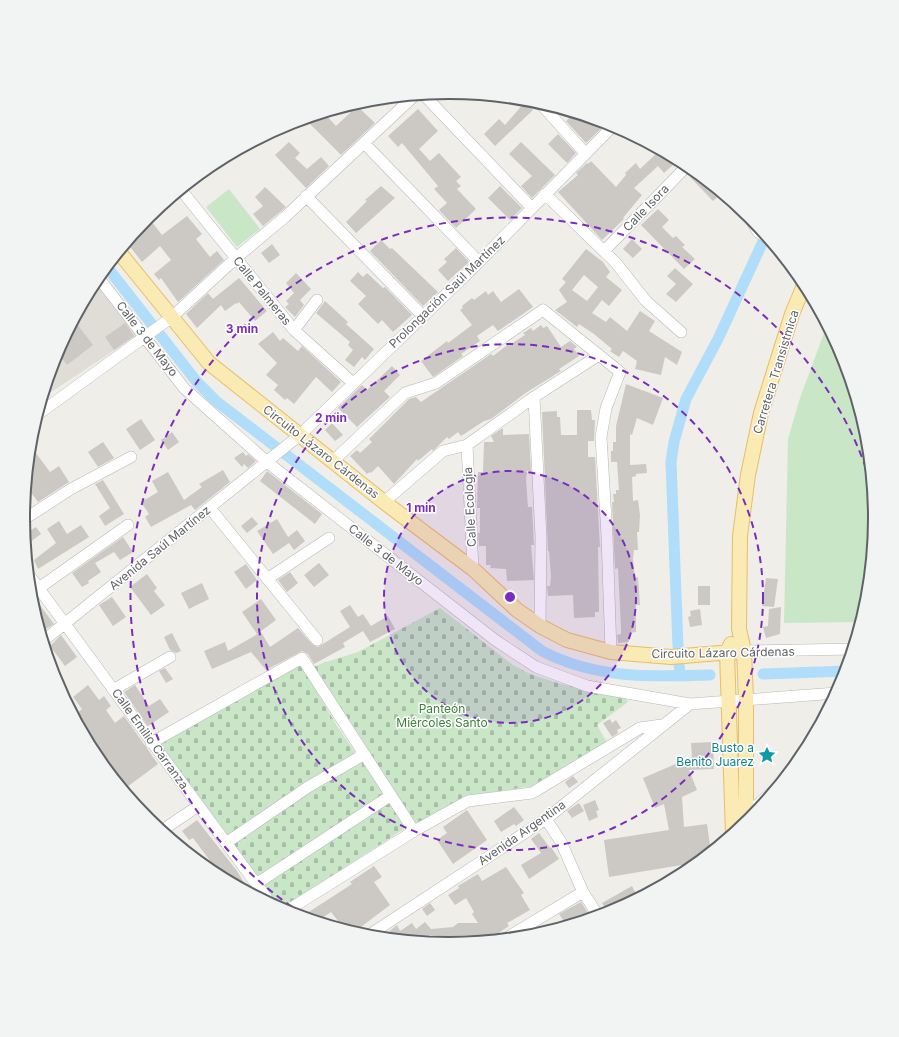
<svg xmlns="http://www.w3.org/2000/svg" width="899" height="1037" font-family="Inter,sans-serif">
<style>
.education{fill:#e0ddd6}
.cemetery{fill:url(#cemetery-stones)}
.park{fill:#c9e6c7}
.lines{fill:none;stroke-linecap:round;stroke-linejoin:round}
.canal{stroke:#afddfa;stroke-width:11}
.building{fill:#ccc9c4;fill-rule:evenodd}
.minor-casing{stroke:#b5b8bb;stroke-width:12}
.major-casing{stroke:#e9bd69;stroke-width:16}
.minor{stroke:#fff;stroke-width:11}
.major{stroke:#faeab4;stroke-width:14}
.ring{fill:none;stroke:#7b2cbf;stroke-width:2;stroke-dasharray:7 5}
.labels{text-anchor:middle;stroke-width:3;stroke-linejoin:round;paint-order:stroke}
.street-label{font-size:12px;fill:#5f6367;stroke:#fff}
.park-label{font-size:12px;fill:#3c823b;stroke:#fff}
.culture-label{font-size:12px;fill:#0d838f;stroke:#fff;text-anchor:end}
.rim{fill:none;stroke:#5f6367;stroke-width:2}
.centre{fill:#7b2cbf;stroke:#fff;stroke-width:2}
.ring-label{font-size:12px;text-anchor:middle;font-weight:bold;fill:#7b2cbf;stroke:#fff;stroke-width:3;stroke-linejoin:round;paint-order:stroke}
</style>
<defs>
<pattern id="cemetery-stones" width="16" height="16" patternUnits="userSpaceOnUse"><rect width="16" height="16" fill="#c9e6c7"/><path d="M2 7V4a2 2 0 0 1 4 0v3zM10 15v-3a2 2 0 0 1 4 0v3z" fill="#a6bea5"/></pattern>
</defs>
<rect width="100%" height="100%" fill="#f0eee8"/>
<path class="education" d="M94,282l42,54 -94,62 14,-43z"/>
<path class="cemetery" d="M440,608l73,57 17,9 31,10 64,13 3,5 -31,23 10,18 -74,43 -61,9 -58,29 -103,-156 9,-4 38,-12z
M300,663l37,63 70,101 -126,82 -122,-167z"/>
<path class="park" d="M229,189l31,40 -23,18 -31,-40z
M827,325l17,30 24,81 8,83 -8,83 -6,20 -78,1 4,-184 12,-41z"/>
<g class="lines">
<path class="canal" d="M107,267l90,115 19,19 326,250c53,28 110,26 168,24
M678,646l-7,-184 3,-20 12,-43 32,-60 48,-104
M679,663l1,13
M763,674l84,-3"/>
</g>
<path class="building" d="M525,102l8,8 -38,36 -11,-12 15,-15 6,6z
M353,104h2l20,19 -34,32 -36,-36 19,-6 12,13 15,-14 -5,-6z
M418,109l20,22 -19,18 11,12 9,-8 10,11 12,13 -5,4 5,5 -4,3 19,20 -20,19 -17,-18 8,-7 -13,-14 4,-3 -36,-43 -4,4 -10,-11z
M563,109l27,9 17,5 -21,20 -20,-22 3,-3z
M558,134l18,19 -9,10 -19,-19z
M289,142l11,11 -5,5 12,11 14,-12 8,9 -23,22 -31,-33z
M521,142l34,33 -23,23 -11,-12 11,-10 -23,-22z
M659,151l14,14 -9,8 -6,-7 -24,22 8,7 -19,23 1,1 -22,21 -44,-48 20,-17 -2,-2 11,-10 1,1 3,-3 25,26 10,-12 -1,-2 11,-10 4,6z
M696,172l26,21 -9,8 -23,-24z
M381,186l14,12 -39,35 -10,-11 21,-21 -2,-1z
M500,186l22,22 -12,12 -22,-22z
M265,187l21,20 -23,19 -10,-12 10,-8 -8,-9z
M658,209l11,11 -7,7 11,11 3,-2 9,9 -3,2 13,12 -11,10 -43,-44z
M187,216l15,18 -6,5 14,18 7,-6 7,9 -46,42 -17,-24 -2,2 -5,-6 17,-14 -11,-14 -18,16 -15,-19 21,-26 14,18z
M632,239l10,10 -9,9 -10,-9z
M381,240l9,9 2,-1 46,44 -15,14 -53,-55z
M272,244l8,11 -11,8 -8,-10z
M456,248l13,14 -21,19 -10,-11 9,-8 -3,-3z
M586,249l17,13 7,10 -4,5 16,13 -13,16 -7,-6 -10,13 14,9 4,-5 17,14 13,-20 15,10 -6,10 33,21 -5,13 -12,-8 -4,18 -26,-6 2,-8 -14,-10 -4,6 -9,-6 2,-2 -18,-15 -15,-10 -2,3 -22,-17 12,-8 -8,-12 7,-8 -4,-3zM584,275l14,12 -11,14 -15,-11z
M675,268l18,16 -17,18 -10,-8 10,-10 -9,-8z
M358,272l5,5 4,-4 16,15 2,-1 27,28 -19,17 -11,-12 -4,4 -20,-20 8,-8 -16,-15z
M296,273l15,16 -11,11 4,5 -9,12 -10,-10 4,-3 -3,-3 8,-8 -8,-10z
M239,278l28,33 -12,10 -16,-19 -2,2 -1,-1 -11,8 -4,-6 -24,23 -11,-14 22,-21 5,6z
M519,289l14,18 -35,24 -5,-6 -16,11 3,5 -19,13 2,2 -30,21 -12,-16 26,-20 1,2 24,-18 -12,-15 3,-2 -1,-2 10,-8 2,2 12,-9 2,4 5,-4 8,11z
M325,301l23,21 -2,2 28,25 -9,11 -3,-3 -8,10 -9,-7 8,-10 -5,-5 2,-3 -34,-29z
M74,320l19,25 -26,20 -10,-13z
M125,323l9,13 -20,14 -9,-13z
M541,325l2,3 4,-2 14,21 9,-6 7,6 -3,2 5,7 -20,13 2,2 -34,21 -36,27 -7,2 -23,15 -3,-4 -9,7 -2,-2 -14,14 -1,-2 -14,12 -1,-2 -23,25 -16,-18 -7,7 -1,-1 -3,2 -17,-18 7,-6 3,3 12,-11 -3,-3 40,-40 7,-2 5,5 70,-48 2,2 17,-13 1,1 14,-9 -2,-2 8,-5 2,3z
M273,332l7,9 3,-3 15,13 4,-5 39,36 -9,10 -16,-15 -22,27 -7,-6 -2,2 -11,-10 4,-5 -12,-10 11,-12 -19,-19z
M392,366l8,9 -16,16 6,6 -33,30 -19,-19 24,-23 5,5z
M626,384l37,14 -10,27 -16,-7 -5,17 -2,-1v31l16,-1 1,9 -11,1v2l-4,1 1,24 5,-1 2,15 -1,17h-2l1,18h-4l-1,9 2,19 3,-1 2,28h-4v27l-7,1v9l-11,1 -1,-8 4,-1v-6l-3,-60 -3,1 -3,-67h2l-1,-8h3v-4h3l-2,-28h-6v-11h2v-9h3v-16z
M577,410h14l1,10h3l-1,21h-6v16h7l5,90h-2l1,65h-4v5l-21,1 -1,-23 -25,1 -1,-10h3l1,-10 -2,-25h-1l-6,-139 15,-1v6h3l1,18h16z
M141,419l14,21 -15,10 -14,-21z
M332,423l11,12 -8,6 -10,-11z
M503,428v7l26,-1 2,37h-4l-1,9 2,27h4l2,38h-3l3,35 -27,1 -1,-12 -16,-1 1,-3h-5v-19h-7l-1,-13h2v-25h-3l1,-36h5l1,-30h10l-3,-6z
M172,432l7,10 -11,8 -7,-10z
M103,442l11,16 -16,9 -10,-15z
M30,445l20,27 9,-6 10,16 -31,20 -12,-16z
M243,452l3,4 2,-2 8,7 -8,7 -4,-4 -2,3 -8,-9z
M223,470l7,12 -35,28 -4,-5 -40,22 -6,-10 4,-3 -8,-12 17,-10 -6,-11 16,-9 16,28 18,-13 -3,-3z
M267,471l55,43 -7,10 -55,-43z
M103,480l21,34 -19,12 -6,-10 11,-8 -15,-24z
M252,517l6,7 -11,9 -6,-7z
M277,519l11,18 9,-7 8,11 -11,9 -5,-7 -16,11 -16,-23z
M59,521l8,13 14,-9 8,12 -51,32 -4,-9 22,-17 -9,-14z
M36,527l5,7 -15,11 -1,-11z
M123,537l10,15 -13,8 -6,-8 -19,11 6,9 -13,9 1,2 -7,4 -10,-14z
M319,563l10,12 -15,12 -10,-12z
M246,564l11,16 -11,9 -12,-17z
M290,572l8,11 -11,9 -9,-12z
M147,574l10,14 -3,3 11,14 -14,10 -21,-28z
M766,578l12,1 -4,28 -12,-1z
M202,583l7,16 -20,10 -8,-16z
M698,586h12v19h-12z
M30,592l24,32 -13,8 -10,-31z
M112,597l14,20 -13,9 -14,-21z
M261,599l15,21 -19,14 -15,-22z
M350,605l8,12 5,-3 8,12 17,-10 7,13 -25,13 -7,-11 -20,12 2,4 -31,17 -6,-10 -6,-3 -36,19 -15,-18 -39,17 -8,-18 21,-9 3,9 33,-19 9,15 28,-19 14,16 6,3 32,-20 -10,-16z
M781,607l-1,27 -14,4 -3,-11 5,-1 1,-17z
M700,609l2,16 -12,2 -2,-10 3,-1 -1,-5z
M172,633l9,18 -5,2 -6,-3 -6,-13z
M61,635l16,22 -12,9 -15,-20z
M165,668l8,11 -7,4 -7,-12z
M88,685l11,15 5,-4 7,10 -5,4 9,13 9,-7 34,48 -35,26 -32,-43 -17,-31 8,-7 -9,-12z
M135,685l14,21 11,-7 9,13 -21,14 -24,-34z
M610,719l2,4 4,-3 5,8 -4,2 1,3 -6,4 -9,-14z
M713,742l1,27 -25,1 8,20 -15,7 2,30 23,-3 4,29 -11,9 -91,15 -5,-37 65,-10 -5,-26 -9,4 -12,-30 49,-21 -1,-14z
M573,776l5,6 -9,6 -4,-6z
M595,800l4,10 -3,1 2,6 -9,4 -6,-16z
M579,803l5,8 -12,7 -5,-7z
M514,807l10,13 -8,6 -2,-2 -13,8 -7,-11z
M467,810l20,30 -34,24 -16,-24 10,-7 -4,-6z
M197,820l40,51 14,23 -43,-24 6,-4 -21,-28 -4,2 -7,-9z
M539,833l11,15 1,-1 8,12 -30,20 -8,-14 20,-12 -10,-14z
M374,866l8,11 -8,5 16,23 -37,28 -8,-3 -14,-18 -15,10 -15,-5 51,-33 -2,-2z
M506,867l18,26 -3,2 9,15 -23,13 2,3 -24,16 -33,3 -5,-8 -17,-2 -9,7 -40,-4 16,-13 3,6 12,-8 4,6 9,-7 6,7 22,-2 5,-4h20l-6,-9 2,-2 -8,-14 -11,7 -7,-10 11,-7 -1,-2 20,-12 4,7z
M632,886l6,12 -29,16 -7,-11z
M581,902l11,17 -25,7 -8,-12z
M430,903l5,7 -8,6 -5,-7z"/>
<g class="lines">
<g class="minor-casing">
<path id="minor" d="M424,95l108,113
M539,102l47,52
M364,143l115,119
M181,190l113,140 59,53
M545,194l71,69 30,38 35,31
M306,196l117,120
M747,213l11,19 12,8
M604,251l84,-86
M98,277l86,111 83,74 228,178 41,27 51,19 103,18 147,-11
M294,330l23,-30
M534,397l7,140 -1,89
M37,415l135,-98 64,-59 49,-41 129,-121
M467,445l6,124
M333,461l72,-68 31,-10 107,-73 77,62 -14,36 -5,29 6,99 4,116
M384,502l59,-51 24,-6 67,-48 65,-42
M210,508l107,132
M23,520l48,-31 60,-32
M29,575l242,329
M267,579l62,-41
M39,588l89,-63
M43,641l257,-206 169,-163 145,-147
M744,651l109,-2
M113,690l57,-33
M151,743l151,-85 112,173
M739,810l17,-4 22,-19
M546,819l15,23 22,50 16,25
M161,831l37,-25
M226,843l82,-56 55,-32
M256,884l134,-88
M285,912l129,-81 54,-30 64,-8 108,-65 22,-3
M366,937l180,-118 144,-115
M503,940l80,-48"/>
</g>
<g class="major-casing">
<path id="major" d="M119,252l90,111 175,139 89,67 44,41 23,16 27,14 44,12 60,5 73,-6
M731,644l-4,8 6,183
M746,824v-125l-2,-48 -5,-22 1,-93 8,-61 13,-62 31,-99 13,-31"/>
</g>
<use href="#minor" class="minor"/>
<use href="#major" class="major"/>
</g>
<circle cx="510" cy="597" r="126" fill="#7b2cbf" fill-opacity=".12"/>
<g class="ring">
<circle cx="510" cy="597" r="126"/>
<circle cx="510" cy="597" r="253"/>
<path d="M312 920A379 379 0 1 1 872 486"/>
</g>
<defs>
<g id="sight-bare" transform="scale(1.38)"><path d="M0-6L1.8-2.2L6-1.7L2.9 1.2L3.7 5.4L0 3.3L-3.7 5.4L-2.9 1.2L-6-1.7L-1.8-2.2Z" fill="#0f9aa8" stroke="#fff" stroke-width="2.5" paint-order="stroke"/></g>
</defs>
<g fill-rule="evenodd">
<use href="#sight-bare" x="767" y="755"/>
</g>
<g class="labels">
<g class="street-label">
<text transform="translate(646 208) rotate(-46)" y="4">Calle Isora</text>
<text transform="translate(262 291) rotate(51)" y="4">Calle Palmeras</text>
<text transform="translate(447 292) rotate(-44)" y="4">Prolongación Saúl Martínez</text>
<text transform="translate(147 339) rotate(52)" y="4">Calle 3 de Mayo</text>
<text transform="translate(776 372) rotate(-73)" y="4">Carretera Transistmica</text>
<text transform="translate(321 452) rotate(38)" y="4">Circuito Lázaro Cárdenas</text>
<text transform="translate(470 507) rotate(-93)" y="4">Calle Ecología</text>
<text transform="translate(160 548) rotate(-39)" y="4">Avenida Saúl Martínez</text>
<text transform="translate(386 555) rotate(38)" y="4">Calle 3 de Mayo</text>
<text transform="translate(723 653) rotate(-1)" y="4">Circuito Lázaro Cárdenas</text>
<text transform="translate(150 739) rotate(54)" y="4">Calle Emilio Carranza</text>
<text transform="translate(522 833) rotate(-35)" y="4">Avenida Argentina</text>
</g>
<g class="park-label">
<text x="442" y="713">Panteón<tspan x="442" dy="14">Miércoles Santo</tspan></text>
</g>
<g class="culture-label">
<text x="754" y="752">Busto a<tspan x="754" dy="14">Benito Juarez</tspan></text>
</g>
</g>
<path d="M0 0H899V1037H0ZM30 518a419 419 0 1 1 838 0a419 419 0 1 1-838 0Z" fill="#f2f3f3" fill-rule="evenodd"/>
<path class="rim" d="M30 518a419 419 0 1 1 838 0a419 419 0 1 1-838 0Z"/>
<circle cx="510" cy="597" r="6" class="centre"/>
<g class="ring-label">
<text x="242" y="333">3 min</text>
<text x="331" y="422">2 min</text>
<text x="421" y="512">1 min</text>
</g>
</svg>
